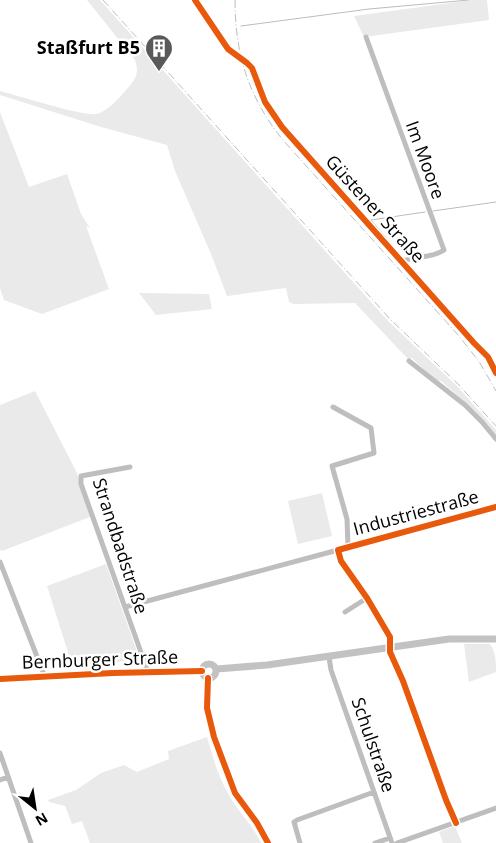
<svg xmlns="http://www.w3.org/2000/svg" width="496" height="843" font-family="'Open Sans',sans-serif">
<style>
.green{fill:#eaeaea}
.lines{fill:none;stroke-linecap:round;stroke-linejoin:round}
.stream{stroke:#bcbcbc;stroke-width:1}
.minor{stroke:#bebebe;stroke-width:5}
.secondary{stroke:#c2c2c2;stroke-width:7}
.rail{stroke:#bdbdbd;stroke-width:1;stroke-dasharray:8 2.5 1 2.5;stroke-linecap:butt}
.cycleway-casing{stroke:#fff;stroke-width:9}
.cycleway{stroke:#e8590c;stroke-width:6}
.labels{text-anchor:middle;stroke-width:5;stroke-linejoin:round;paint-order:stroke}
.poi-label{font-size:18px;font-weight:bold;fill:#000;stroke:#fff;text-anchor:end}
.street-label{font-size:18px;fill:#000;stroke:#fff}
</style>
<rect width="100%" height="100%" fill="#fff"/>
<path class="green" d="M87,0h13l288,321 69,65 39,44v6l-30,-33 -25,-22h-5l-24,-23 -4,1 -53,-56 -62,1 -4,-2 -3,-14 -59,8 -16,-42 -36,-83 -8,-26 -66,-18 -101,-32v-4c16,4 85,26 97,23 12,-4 21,-15 29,-24 9,-10 14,-16 9,-30z
M472,0h15l2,20 -125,17 -10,-21z
M0,112l29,75 38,-13 14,40 9,14 -4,-2 23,63 -67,25 -38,-14 -4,-12z
M139,293l70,1 3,15 -56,6z
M35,391l42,82 13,44 -88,34 -2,-1v-145z
M322,493l10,43 -34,8 -10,-43z
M106,564l34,96 -68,5 -25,-79z
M464,644h26c6,8 6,18 6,28l-27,10z
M207,737c6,20 11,40 22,58 9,17 24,30 32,48h-171l-8,-22 -10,3 -7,-18 -16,-4 -1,-2 28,-10 25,-17 23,-8 13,7 32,-13 -1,-8z
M455,826l7,17h-19l-4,-11z"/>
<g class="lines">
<path class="stream" d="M241,26l128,-17 100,-9
M433,211l63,-9
M393,246l-22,-26 54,-8"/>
<path class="minor" d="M195,0l33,49 19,14 5,5 13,34 17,25 192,216 14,14 8,16
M366,37l78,213c-13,9 -29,5 -43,12
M409,361l56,44 17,17 14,17
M333,407l38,21 3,25 -42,13 15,53 1,28
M130,467l-49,9v8l67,188
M0,562l45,115
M125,607l213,-57
M345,612l22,-14
M329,657l2,13 61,173
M0,753l31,90
M0,780l8,-3
M456,823l-10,-23 -43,-119 -13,-29v-15l-23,-39 -26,-37 -3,-11 158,-43
M300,843l-6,-21 3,-2 77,-28
M375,843l15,-5
M397,843l99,-35"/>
<path class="secondary" d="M202 671a7 7 0 1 1 14 0a7 7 0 1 1-14 0Z
M217,669l50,-4 182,-26h47
M208,678l-1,30 7,29 21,56 22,30 11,20
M0,679l113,-6 89,-2"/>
<path class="rail" d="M103,0l287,319 68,65 38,42
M235,0c0,54 13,96 47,139l177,197 21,27 16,28"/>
<g class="cycleway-casing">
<path id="cycleway" d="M195,0l33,49 19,14 5,5 13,34 17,25 192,216 14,14 8,16
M208,678l-1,30 7,29 21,56 22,30 11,20
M0,679l113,-6 89,-2
M456,823l-10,-23 -43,-119 -13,-29v-15l-23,-39 -26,-37 -3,-11 158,-43"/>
</g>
<use href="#cycleway" class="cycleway"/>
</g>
<defs>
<g id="building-pin" transform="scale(1.4375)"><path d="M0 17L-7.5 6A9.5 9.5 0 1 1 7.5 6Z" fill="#595959" stroke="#fff"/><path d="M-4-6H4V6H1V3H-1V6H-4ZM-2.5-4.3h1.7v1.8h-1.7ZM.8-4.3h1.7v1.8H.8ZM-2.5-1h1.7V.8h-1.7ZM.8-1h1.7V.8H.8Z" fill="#fff"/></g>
</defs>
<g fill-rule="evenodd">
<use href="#building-pin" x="159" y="48"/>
</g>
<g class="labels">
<g class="poi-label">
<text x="140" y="54">Staßfurt B5</text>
</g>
<g class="street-label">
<text transform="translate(425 160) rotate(70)" y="6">Im Moore</text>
<text transform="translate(375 209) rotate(48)" y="6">Güstener Straße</text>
<text transform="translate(416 513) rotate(-15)" y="6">Industriestraße</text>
<text transform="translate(120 546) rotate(72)" y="6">Strandbadstraße</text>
<text transform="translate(100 660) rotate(-2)" y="6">Bernburger Straße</text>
<text transform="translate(373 745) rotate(71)" y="6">Schulstraße</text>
</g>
</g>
<g transform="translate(35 808) rotate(150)" stroke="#ffffff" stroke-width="4" paint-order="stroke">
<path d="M0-4L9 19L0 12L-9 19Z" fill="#000000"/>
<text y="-8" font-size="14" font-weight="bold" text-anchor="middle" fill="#000000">N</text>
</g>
</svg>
